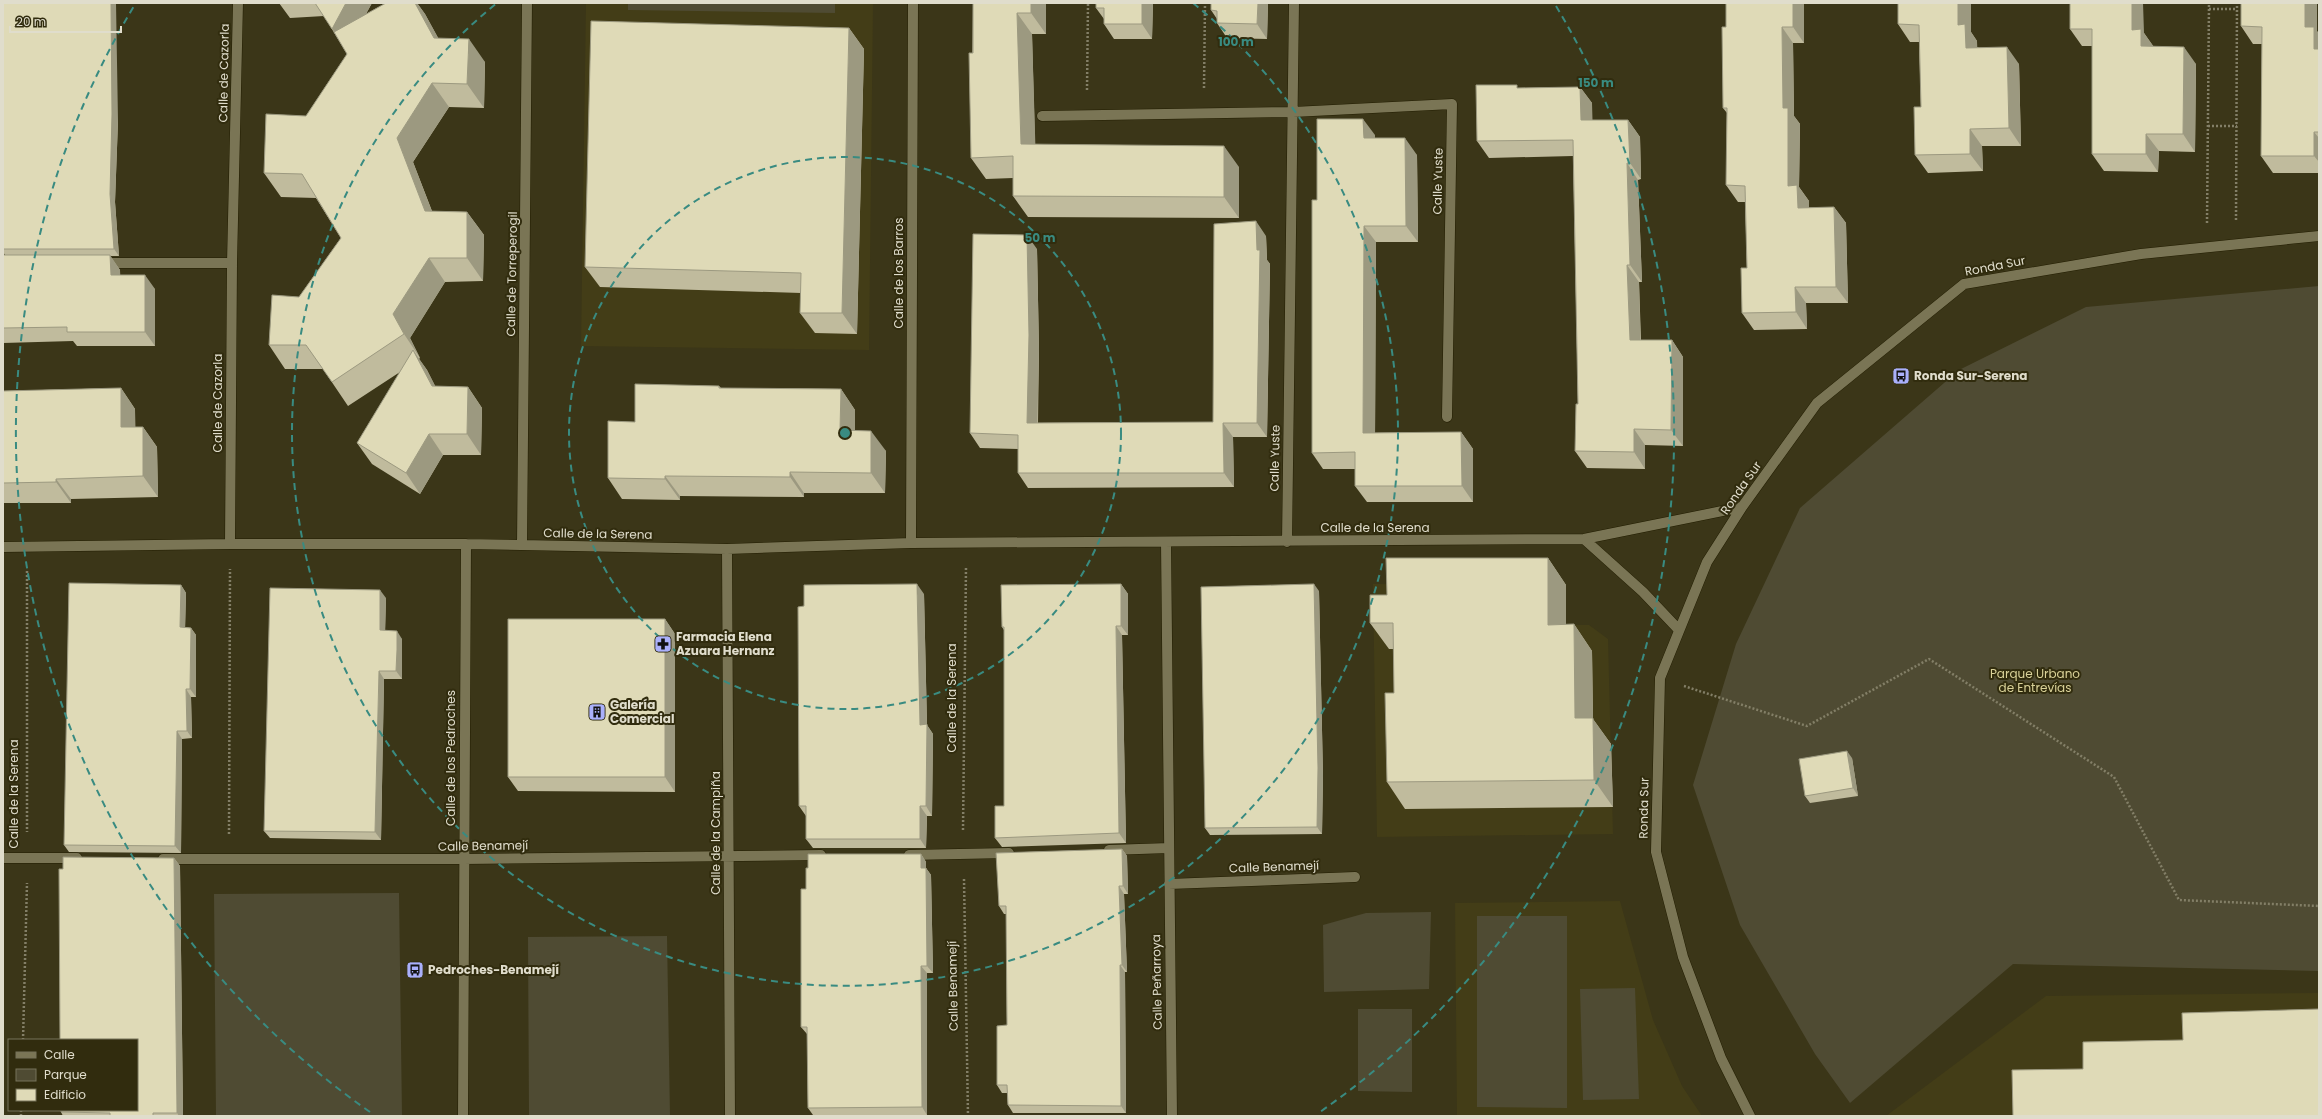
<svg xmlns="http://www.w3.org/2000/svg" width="2322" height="1119" font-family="Poppins,sans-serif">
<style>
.built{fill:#433d17}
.green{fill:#4f4b33}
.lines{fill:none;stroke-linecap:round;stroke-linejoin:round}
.minor-casing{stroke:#221d01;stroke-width:11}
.path{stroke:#837f67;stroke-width:2.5;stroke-dasharray:2 2;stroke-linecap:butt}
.minor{stroke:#7a7555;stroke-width:10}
.wall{fill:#c0bb9d}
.shaded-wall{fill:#9c9980}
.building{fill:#dfdab7;stroke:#9c9980}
.ring{fill:none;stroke:#398b81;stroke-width:2;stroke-dasharray:7 5}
.labels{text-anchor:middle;stroke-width:4;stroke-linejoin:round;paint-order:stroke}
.street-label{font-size:12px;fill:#e0ddcc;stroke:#312c0e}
.poi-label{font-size:12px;font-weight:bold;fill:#e0ddcc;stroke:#312c0e;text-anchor:start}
.park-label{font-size:12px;fill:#dad299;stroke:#312c0e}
.centre{fill:#398b81;stroke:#312c0e;stroke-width:2}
.ring-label{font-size:12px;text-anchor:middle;font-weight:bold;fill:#398b81;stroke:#312c0e;stroke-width:4;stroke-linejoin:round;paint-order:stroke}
</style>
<rect width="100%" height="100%" fill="#3b3618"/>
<path class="built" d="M586,3h287l-4,347 -288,-4z
M1373,584l193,1v40h23l19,14 5,195 -236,3z
M1620,901l33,119 29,66 20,30h-245l-2,-213z
M2319,993v123h-433l160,-120z"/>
<path class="green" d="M628,3h207v10l-207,-3z
M2319,286v685l-306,-7 -163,139 -35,-49 -75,-129 -47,-140 43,-141 64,-136 159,-138 127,-63z
M399,893l3,223h-186l-2,-222z
M1431,912l-2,77 -105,3 -1,-67 43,-12z
M1477,916h90v192l-90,-1z
M667,936l3,180h-141l-1,-179z
M1635,988l4,111 -56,1 -3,-111z
M1358,1009h54v83l-54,-1z"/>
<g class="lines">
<g class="minor-casing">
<path id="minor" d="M1042,116l251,-4 159,-8 -5,313
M102,263h130
M1584,539l59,53 36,38
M1166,542l6,574
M1287,542l7,-539
M911,543l2,-540
M230,544l2,-281 6,-260
M522,545l5,-542
M3,547l227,-3h236l261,5 184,-6 673,-4 158,-32
M727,549l3,567
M1109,850l60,-2
M909,855l100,-2
M3,858h74
M163,859h300l358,-4
M1169,884l186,-7
M463,1116l3,-572
M1750,1116l-29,-58 -38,-101 -27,-105 4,-174 47,-116 35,-55 75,-104 147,-119 177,-30 178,-18"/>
</g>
<path class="path" d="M2209,9h28
M1204,88l1,-85
M1087,90l1,-87
M2208,126h29
M2236,220l1,-217
M2207,223l2,-220
M27,571v261
M1684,686l123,40 122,-67 185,118 65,123 140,6
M963,830l3,-263
M229,834l1,-265
M964,879l4,237
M23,1040l4,-157
M21,1116v-6"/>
<use href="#minor" class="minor"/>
</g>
<path class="wall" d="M3,3l115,118 -3,81 4,54h-9l10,14v5l35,14v57h-78l-4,-5 -70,2v-88h2l-2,-3z
M279,3h93l-6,11 20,-11h31l8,11 13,24 47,24 -1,46 -35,-1 -36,55 19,49 35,1 17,23 -1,46 -38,1 -35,56 10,20 -1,1 8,11 8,16 33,1 14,21 -1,47h-38l-23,39 -48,-30 -15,-21 43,-71 -52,34 -25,-37h-38l-16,-24 30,-48 42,-59 -25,-40 -35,-1 -17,-24 42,-57 41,-62 -23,-38 -34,2z
M973,3h73v31h-14l3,110 204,23v51l-211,-1 -15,-21v-18l-27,1 -15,-21z
M1153,3l-1,36h-38l-10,-15v-5l-8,-11z
M1211,3h57l-1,36 -40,-1 -10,-15v-4l-6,-9z
M1726,3h78v40h-11l1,73 6,8 -1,63 10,14v7l25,-1 12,16 2,80h-42l1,26 -53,1 -12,-17 5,-45 -2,-66h-7l-12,-17 1,-72 -4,-5 3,-81z
M1898,3h73v29l6,9v6l42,17 2,82h-39l1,25 -55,2 -13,-18 6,-48 -2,-65h-9l-12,-18z
M2070,3l74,30 9,13 43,18 -1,88 -36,-1 -1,21 -54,-1 -12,-17v-108h-10l-12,-17z
M2241,3h76v28l2,3v139h-46l-12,-17 1,-112h-9l-12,-18z
M849,28l15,21 -7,285 -42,-1 -15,-20 1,-20 -201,-6 -15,-20z
M1580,87l12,16v17h36l12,17 1,42 -3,1 4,102h-3l2,58h31l11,17v89l-38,-1v24l-58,-1 -12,-17 3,-47 -5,-248 -84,2 -12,-17 42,-53z
M1375,135v3l42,17 1,87h-42l-1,191 86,-1 12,17v53h-106l-12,-16v-17h-32l-11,-16z
M1266,236l1,24 3,4 -3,173h-34l1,50 -206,1 -10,-15v-24l-38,-1 -10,-15 67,-184 2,100 -1,74 175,-1z
M719,386l2,2 120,1 14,21v20l31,21 -1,42h-81v4l-124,-1v4l-58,-1 -14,-21 27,-56z
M121,388l14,21v18h8l14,20 1,50 -87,2v4h-68v-112z
M1548,558l18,27v40l8,-1 18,27 1,68 18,25 2,63 -208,2 -18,-27 7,-89v-44h-5l-19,-26 17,-28z
M1121,584l7,10v41h-6l4,208 -124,4 -7,-9 9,-32v-176l-2,-3z
M181,585l5,8 -1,34 6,1 5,7v62h-5l1,41 -10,1 -1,114 -112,-1 -5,-7z
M1319,591l4,185 -1,58 -112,1 -5,-7z
M924,594l3,131 6,9 -1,82h-5l-1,32h-113l-7,-9v-23l-7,-10 5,-200z
M386,598l-1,32 17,9v40h-18l-3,161 -111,-2 -6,-7z
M665,619l10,15v158l-157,-1 -10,-14z
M1852,758l6,38 -48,7 -5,-7z
M1122,849l5,7 1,38h-4l3,78h-2l1,141h-113l-5,-8 -1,-12h-5l-5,-8 10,-60 -1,-111h-2l-5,-8z
M921,854l5,8v6l5,7 2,98h-6v142h-114l-5,-7 -1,-74 -6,-7 5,-138z
M174,858l6,8 3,250h-120l-2,-4 2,-243z"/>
<path class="shaded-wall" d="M111,3h5l2,118 -3,81 4,54 -5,-7 -4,-55z
M346,3h26l-26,46 -14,-20z
M415,3h2l8,11 26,47 -17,-23z
M1031,3h15v31l-15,-21z
M1142,3h11l-1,36 -10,-15z
M1258,3h10l-1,36 -10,-15z
M1793,3h11v40l-11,-16z
M1958,3h13v29l6,9 1,24 -12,-17 -8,-23z
M2132,3h11l1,30 10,14 -13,-1 -9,-16z
M2305,3h12v28l2,3v21l-5,-6 -9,-22z
M1017,13l15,21 4,132 -15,-22z
M1782,27l11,16 1,73 6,8 -1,63 10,14v23l-11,-16 -10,-22 -5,-78z
M849,28l15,21 -7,285 -15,-21z
M469,39l16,23 -1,46 -17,-24z
M2007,47l12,17 2,82 -12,-18z
M2184,47l12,17 -1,88 -12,-18z
M432,83l17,24 -36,55 28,73 -16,-24 -28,-73z
M1580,87l12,16 1,34 -12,-17z
M1363,119l12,16v20l-11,-17z
M1628,120l12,17 1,42 -11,-16z
M1970,129l12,17 1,25 -13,-17z
M2314,132l5,6v24l-5,-6z
M2146,134l13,17 -1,21 -12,-18z
M1405,138l12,17 1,87 -12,-16z
M1224,146l15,21v51l-15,-21z
M1627,163l11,17 4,102 -12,-17z
M1834,207l12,16 2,80 -12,-16z
M467,212l17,23 -1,46 -16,-23z
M1256,221l10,15 1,24 3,4 -3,173 -10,-14z
M1364,226l12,16 -1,208 -12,-17z
M1027,235l10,14 2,100 -2,89 -10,-15z
M110,255l10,15 1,19 -10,-14z
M429,258l16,24 -35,56 10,20 -16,-24 -11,-20z
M1627,265l12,17 2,75 -11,-17z
M145,275l10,14v57l-10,-14z
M1795,287l11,16 1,26 -11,-17z
M1672,340l11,17v89l-12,-16z
M413,350l14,20 19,37 -14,-21z
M468,387l14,21 -1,47 -14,-21z
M121,388l14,21 1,39 -15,-21z
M841,389l14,21v41l-15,-21z
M1223,423l10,14 1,50 -10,-14z
M143,427l14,20 1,50 -15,-21z
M1634,429l11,16v24l-11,-17z
M871,431l15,20 -1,42 -14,-20z
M1461,432l12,17v53l-11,-16z
M429,434l14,21 -23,39 -14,-21z
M790,472l14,21v4l-14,-20z
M665,476l15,20v4l-15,-21z
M56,479l15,20v4l-15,-21z
M1548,558l18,27v66l-18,-26z
M917,584l7,10 3,131 6,9 -1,82 -6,-10 -6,-81z
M1121,584l7,10v41l-7,-9z
M1314,584l5,7 4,185 -1,58 -5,-7z
M181,585l5,8 -1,41 -5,-7z
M380,590l6,8 -1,40 -5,-8z
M665,619l10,15v158l-10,-15z
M1574,624l18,27 1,68 18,25 2,63 -19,-27 -19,-62z
M1116,626l6,9 4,208 -7,-10z
M191,628l5,7v62l-6,-8z
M397,631l5,8v40l-6,-8z
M379,671l5,8 -3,161 -6,-8z
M186,689l5,8 1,41 -5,-7z
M177,731l5,8 -1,114 -6,-7z
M1847,751l5,7 6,38 -5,-8z
M920,806l7,10 -1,32 -6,-9z
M1122,849l5,7 1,38 -5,-8z
M921,854l5,8v6l5,7 2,98 -6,-7 -6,-98z
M174,858l6,8 3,250h-4l-2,-3z
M1119,886l5,8 3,78 -5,-7z
M1120,965l5,7 1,141 -5,-7z
M921,966l6,7v142l-5,-8z"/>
<path class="building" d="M3,3h108l1,111 -2,80 4,55h-111z
M315,3h31l-14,26z
M386,3h29l19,35 35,1 -2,45 -35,-1 -35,55 28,73 42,1v46h-38l-36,56 11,20 -72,48 -26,-37h-37l3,-50 27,2 42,-59 -39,-64 -38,-1 2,-59 40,2 41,-62 -13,-22z
M973,3h58v10h-14l4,131 203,2v51l-211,-1v-40l-42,2 -2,-105h4z
M1096,3h46v21h-38v-16h-8z
M1211,3h47l-1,21 -40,-1v-12l-6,-1z
M1726,3h67v24h-11l1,81h5v78l9,-1 1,23 36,-1 2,80h-41l1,25 -54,1 -1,-45h6l-2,-82 -19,-1 1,-77h-4l-1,-81h4z
M1898,3h60v22l7,-1 1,24 41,-1 2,81 -39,1v25l-55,1 -1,-48h7l-2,-82 -21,-1z
M2070,3h62v27l9,-1v17l43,1 -1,87h-37v20h-54v-125h-22z
M2241,3h64v24h9v22h5v83h-5v24h-53l1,-129 -21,-1z
M591,21l258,7 -7,285h-42l1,-40 -216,-6z
M1476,85h41v3l63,-1 1,33h47l2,43h-3l3,102h-3l3,75h42l-1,90 -37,-1v23l-59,-1 1,-47h2l-5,-264 -96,1z
M1317,119h46l1,19h41l1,88h-42l-1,207 98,-1 1,54h-107v-34l-43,1v-253h5z
M1256,221l1,29h3l-3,173h-34l1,50h-206v-38l-48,-2 3,-199 54,1 2,100 -2,88 186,-1 1,-198z
M3,255h107l1,20h34v57h-78v-5l-64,1z
M413,350l19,36 36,1 -1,47h-38l-23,39 -49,-30z
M635,384l84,2v2l122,1 -1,41 31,1v42l-81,-1v5l-125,-1v3l-57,-1v-57l27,1z
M121,388v39h22v49l-87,3v3l-53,1v-92z
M1386,558h162v67l26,-1 1,94h18l1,62 -207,2 -2,-89h9l-1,-70h-23v-28h17z
M69,583l112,2 -1,42 11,1 -1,61h-4l1,42h-10l-2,115 -111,-1z
M917,584l3,141 7,-1 -1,82h-6v33h-114v-33h-7l-1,-199 6,-1v-21z
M1121,584v42h-5l3,207 -124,5v-32h9v-179h-2l-1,-42z
M1314,584l4,184 -1,59 -112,1 -4,-241z
M270,588l110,2v40l17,1v19l-1,21h-17l-4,161 -111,-1z
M508,619h157v158h-157z
M1847,751l6,37 -48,8 -6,-37z
M1122,849l1,37h-4l3,79h-2l1,141 -113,-1 -1,-20h-10v-59l10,-1 -1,-119h-7l-3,-53z
M808,854h113v14h5l1,98h-6l1,141 -114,1 -1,-81h-6v-138h5v-21h2z
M63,857l111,1 3,255h-24v3h-43v-3l-49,-1v-2h76v-70h-77l-1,-171h4z
M2319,1009v107h-306l-1,-46 71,-1v-27l100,-2 -1,-27z"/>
<g class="ring">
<circle cx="845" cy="433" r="276"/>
<path d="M1193 3A553 553 0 1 1 497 3"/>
<path d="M370 1112A829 829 0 0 1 134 6M1556 6A829 829 0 0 1 1320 1112"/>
</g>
<defs>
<g id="bus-square" transform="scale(0.9)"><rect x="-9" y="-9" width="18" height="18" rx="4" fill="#aab0fb" stroke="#312c0e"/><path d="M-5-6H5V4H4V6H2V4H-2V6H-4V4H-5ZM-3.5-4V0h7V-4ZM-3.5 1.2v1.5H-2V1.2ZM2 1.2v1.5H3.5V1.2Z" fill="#111"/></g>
<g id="pharmacy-square" transform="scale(0.9)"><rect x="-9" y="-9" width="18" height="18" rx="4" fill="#aab0fb" stroke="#312c0e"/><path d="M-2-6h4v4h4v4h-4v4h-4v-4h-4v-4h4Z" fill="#111"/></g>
<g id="building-square" transform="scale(0.9)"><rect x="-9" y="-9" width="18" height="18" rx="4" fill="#aab0fb" stroke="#312c0e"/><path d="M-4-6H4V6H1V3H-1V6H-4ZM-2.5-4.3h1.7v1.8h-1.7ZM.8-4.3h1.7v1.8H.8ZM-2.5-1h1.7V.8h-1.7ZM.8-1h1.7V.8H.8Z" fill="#111"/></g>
</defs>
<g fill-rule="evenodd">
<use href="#bus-square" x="1901" y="376"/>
<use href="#pharmacy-square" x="663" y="644"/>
<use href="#building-square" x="597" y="712"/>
<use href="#bus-square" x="415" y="970"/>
</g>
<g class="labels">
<g class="street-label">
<text transform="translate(224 73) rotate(-89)" y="4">Calle de Cazorla</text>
<text transform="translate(1438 181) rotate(-89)" y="4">Calle Yuste</text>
<text transform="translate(1995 266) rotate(-11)" y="4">Ronda Sur</text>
<text transform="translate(899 273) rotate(-90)" y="4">Calle de los Barros</text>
<text transform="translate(512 274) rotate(-89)" y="4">Calle de Torreperogil</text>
<text transform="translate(218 403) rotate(-90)" y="4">Calle de Cazorla</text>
<text transform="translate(1275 458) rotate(-89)" y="4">Calle Yuste</text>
<text transform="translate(1741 488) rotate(-55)" y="4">Ronda Sur</text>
<text x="1375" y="532">Calle de la Serena</text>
<text transform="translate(598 534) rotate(1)" y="4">Calle de la Serena</text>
<text transform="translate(952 698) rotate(-90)" y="4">Calle de la Serena</text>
<text transform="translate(451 758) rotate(-90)" y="4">Calle de los Pedroches</text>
<text transform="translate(14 794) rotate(-90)" y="4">Calle de la Serena</text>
<text transform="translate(1644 808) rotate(-89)" y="4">Ronda Sur</text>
<text transform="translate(716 833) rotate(-90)" y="4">Calle de la Campiña</text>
<text transform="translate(483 846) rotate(-1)" y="4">Calle Benamejí</text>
<text transform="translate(1274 867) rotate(-2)" y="4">Calle Benamejí</text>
<text transform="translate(1157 982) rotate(-91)" y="4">Calle Peñarroya</text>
<text transform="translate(953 986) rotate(-91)" y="4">Calle Benamejí</text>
</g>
<g class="poi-label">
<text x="1914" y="380">Ronda Sur-Serena</text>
<text x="676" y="641">Farmacia Elena<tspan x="676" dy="14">Azuara Hernanz</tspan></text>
<text x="610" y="709">Galería<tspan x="610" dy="14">Comercial</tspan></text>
<text x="428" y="974">Pedroches-Benamejí</text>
</g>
<g class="park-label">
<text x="2035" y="678">Parque Urbano<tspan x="2035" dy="14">de Entrevías</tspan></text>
</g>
</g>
<circle cx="845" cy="433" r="6" class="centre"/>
<g class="ring-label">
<text x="1236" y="46">100 m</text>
<text x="1596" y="87">150 m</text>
<text x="1040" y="242">50 m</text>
</g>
<rect width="2322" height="1119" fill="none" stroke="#e0ddcc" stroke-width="8"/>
<rect x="8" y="1039" width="130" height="72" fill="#312c0e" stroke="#77735a"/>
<rect x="16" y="1052" width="20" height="6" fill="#7a7555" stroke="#77735a"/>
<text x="44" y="1059" font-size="12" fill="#e0ddcc">Calle</text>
<rect x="16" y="1069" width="20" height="12" fill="#4f4b33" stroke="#77735a"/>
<text x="44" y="1079" font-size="12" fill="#e0ddcc">Parque</text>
<rect x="16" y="1089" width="20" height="12" fill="#dfdab7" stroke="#77735a"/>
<text x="44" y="1099" font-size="12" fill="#e0ddcc">Edificio</text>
<path d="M10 26v6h111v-6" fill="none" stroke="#e0ddcc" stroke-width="2"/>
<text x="16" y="26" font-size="12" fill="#e0ddcc" stroke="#312c0e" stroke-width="3" paint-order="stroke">20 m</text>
</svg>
